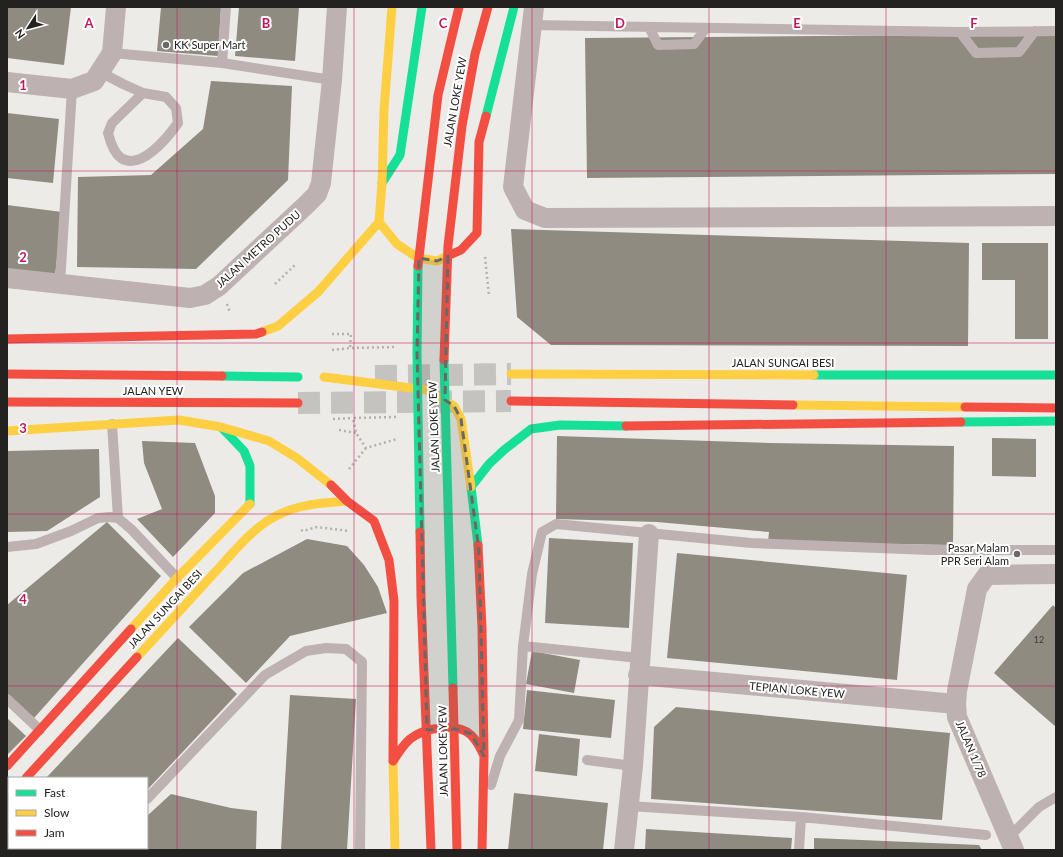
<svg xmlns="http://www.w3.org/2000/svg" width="1063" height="857" font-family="Lato,sans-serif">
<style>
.building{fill:#908b81}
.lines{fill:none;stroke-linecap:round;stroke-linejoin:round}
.primary-tunnel{stroke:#c4c3c0;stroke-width:22;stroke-dasharray:22 11;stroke-linecap:butt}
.path{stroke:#b6b0af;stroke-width:2.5;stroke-dasharray:2 3;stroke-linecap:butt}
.lane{stroke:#beb1b1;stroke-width:10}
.street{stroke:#beb1b1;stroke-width:20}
.fast{stroke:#16e098;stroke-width:9}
.slow{stroke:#ffcf43;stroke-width:9}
.jam{stroke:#f24e42;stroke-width:9}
.fast-bridge{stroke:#16e098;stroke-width:9}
.jam-bridge{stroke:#f24e42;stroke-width:9}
.marked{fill:#696866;fill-opacity:0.2;stroke:#696866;stroke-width:3;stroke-dasharray:8 5;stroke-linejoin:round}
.grid{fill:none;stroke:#c2185b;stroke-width:1;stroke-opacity:0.55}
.poi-dot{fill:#696866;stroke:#fff;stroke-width:1.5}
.labels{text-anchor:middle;stroke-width:4;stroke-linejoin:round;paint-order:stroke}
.number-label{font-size:9px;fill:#3e3c38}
.poi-label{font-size:11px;fill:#232220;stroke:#fff;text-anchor:start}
.street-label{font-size:11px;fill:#232220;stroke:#fff}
.grid-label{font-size:13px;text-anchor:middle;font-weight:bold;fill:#c2185b;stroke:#fff;stroke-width:4;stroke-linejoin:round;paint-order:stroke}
</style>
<rect width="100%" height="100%" fill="#ecebe8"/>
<path class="building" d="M7,7h64l-7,58 -57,-7z
M161,7h60l-3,49 -61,-5z
M239,7h60l-4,54 -60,-5z
M1056,34v140l-469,4 -2,-140z
M211,81l81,5 -4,94 -92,89 -119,-2 1,-90 73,-2 52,-46z
M7,113l52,6 -6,64 -46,-5z
M7,205l55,7 -7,64 -48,-5z
M511,229l458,14 -1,103 -417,-1 -34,-28z
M982,243h66v96h-33v-59h-33z
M557,436l213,7 184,3 -1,99 -185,-3 1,-10 -112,-10 -101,-3z
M992,438l44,1v38l-44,-1z
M142,441l53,2 20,53v17l-42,44 -36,-38 25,-10 -18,-46z
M99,449l1,48 -53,34 -40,1v-81z
M107,522l54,54 -127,142 -27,-24v-89z
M549,538l84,5 -4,85 -84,-5z
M307,539l40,7 17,19 14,22 9,26 -97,23 -44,47 -57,-56 54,-54z
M677,553l230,22 -10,105 -230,-22z
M1053,605l3,3v119l-62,-54z
M178,638l59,56 -90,96v-12h-101z
M532,651l48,9 -6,33 -48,-9z
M527,690l88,10 -4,38 -88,-9z
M290,695l66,4 -9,151h-66z
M676,707l274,26 -8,87 -291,-21 3,-72z
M7,718l19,18 -19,19z
M539,734l41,5 -3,37 -42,-5z
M514,793l94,10 -5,47h-95z
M171,794l60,14 26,3 -1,39h-137l-2,-2h30v-32z
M9,827v21h42l3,2h-47v-21z
M646,829l146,9 -1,12h-146z
M814,838l165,7 3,5h-168z"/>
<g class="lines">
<path class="primary-tunnel" d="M375,376l136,-2
M298,403l213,-2"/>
<path class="path" d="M485,257l4,39
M275,284l21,-20
M227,304l3,9
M332,334h19l-1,14 47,-1
M332,350l18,-2
M396,417l-43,1 3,15 10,15 31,-9
M333,419l20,-1
M339,430l17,3
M349,469l17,-21
M301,530l2,1 14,-4 32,4"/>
<path class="lane" d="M532,25l428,7 96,-1
M649,27l9,18 36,-1 12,-16
M960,32l16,21 43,-1 16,-21
M112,53l110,10 110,17
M222,63l4,-56
M100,72l23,12 20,9 23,4 10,11 2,15c-10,14 -37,48 -57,35 -8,-6 -11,-17 -13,-25l4,-10 31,-30
M60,284l12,-195
M112,424l6,94
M7,547l29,-3 35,-13 27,-13 12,-1 8,1 14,12 45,48
M523,646l116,12
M7,699l33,31
M587,760l46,6
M491,785l9,-29 19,-36 4,-74 9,-72 10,-42 14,-8 195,19 179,7h126
M147,799l118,-124 41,-24 20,-3 20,1 16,13 -2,188
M629,806l172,11 185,18
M1008,838l31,-31 17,-10
M98,850l2,-2
M799,850l2,-33"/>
<path class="street" d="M534,7l-21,180 12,23 20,8 511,-2
M7,82l65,7 22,-8 18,-28 4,-46
M7,278l183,20 15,-3 14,-9 86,-80 12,-12 4,-11 11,-103 5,-73
M638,675l318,29
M80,848l3,2
M624,850l9,-84 16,-232
M1014,850l-57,-133 -1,-13 1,-13 20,-102 10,-14 69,-1"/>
<path class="fast" d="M486,116l28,-109
M382,183l18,-28 22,-148
M814,375h242
M222,376l76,1
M961,422l95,-1
M222,428l22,23 6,15v38
M478,545l-7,-58 18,-23 15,-14 27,-21 29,-4 66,1"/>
<path class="slow" d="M379,222l3,-39 2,-74 8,-102
M262,332l16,-6 40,-34 61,-70 18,22 21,14 19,3 15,-7
M511,374l303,1
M324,377l103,13 27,16 7,13 10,68
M793,405l172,2
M7,431l172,-11 42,7 48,14 28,17 34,27
M131,629l46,-51 73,-74
M137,657c27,-29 53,-57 79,-86 18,-19 36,-43 60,-55 22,-12 47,-13 71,-15
M393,760l2,90
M7,799l2,-2"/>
<path class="jam" d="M452,254l9,-4 16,-17 2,-91 7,-26
M7,339l249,-5 6,-2
M7,374l215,2
M511,401l282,4
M7,402l291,1
M965,407l91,1
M626,426l335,-4
M331,485l16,16 27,20 15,39 5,41 -1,159
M478,545l4,83 2,128 -2,94
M393,761c5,-8 10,-16 17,-22 14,-11 47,-17 61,-4 6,6 10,14 13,21
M7,766l124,-137
M26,778l111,-121"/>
<path class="fast-bridge" d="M418,266l-1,87 3,179
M444,360l9,328"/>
<path class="jam-bridge" d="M418,266l20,-171 21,-88
M444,360l4,-114 14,-120 13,-72 13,-47
M420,532l1,65 10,253
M453,688l4,162"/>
</g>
<path class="marked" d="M448,256l-3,144 9,6 7,13 18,131 5,206 -13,-22 -16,-5 -28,1 -10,-377 2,-95 18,3z"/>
<path class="grid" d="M177,7v843M354,7v843M532,7v843M709,7v843M886,7v843M7,171h1049M7,343h1049M7,514h1049M7,686h1049"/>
<g class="poi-dot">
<circle cx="166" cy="45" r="4"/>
<circle cx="1017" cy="554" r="4"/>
</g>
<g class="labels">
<g class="number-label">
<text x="1039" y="643">12</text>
</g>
<g class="poi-label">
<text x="174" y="49">KK Super Mart</text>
<text x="1009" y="552" text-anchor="end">Pasar Malam<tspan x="1009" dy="13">PPR Seri Alam</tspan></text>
</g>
<g class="street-label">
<text transform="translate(455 102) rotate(-80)" y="4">JALAN LOKE YEW</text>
<text transform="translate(258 249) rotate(-42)" y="4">JALAN METRO PUDU</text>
<text x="783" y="367">JALAN SUNGAI BESI</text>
<text x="153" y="395">JALAN YEW</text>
<text transform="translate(434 427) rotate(-92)" y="4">JALAN LOKE YEW</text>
<text transform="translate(165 609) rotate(-47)" y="4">JALAN SUNGAI BESI</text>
<text transform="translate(797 690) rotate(5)" y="4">TEPIAN LOKE YEW</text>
<text transform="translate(971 749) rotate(67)" y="4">JALAN 1/78</text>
<text transform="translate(443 751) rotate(-91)" y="4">JALAN LOKE YEW</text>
</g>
</g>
<g class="grid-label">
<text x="89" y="28">A</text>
<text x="266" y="28">B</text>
<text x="443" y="28">C</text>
<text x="620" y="28">D</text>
<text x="797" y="28">E</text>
<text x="974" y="28">F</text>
<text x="23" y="90">1</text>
<text x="23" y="262">2</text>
<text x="23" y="433">3</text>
<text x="23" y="604">4</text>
</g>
<rect width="1063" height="857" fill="none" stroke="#232220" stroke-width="16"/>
<rect x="8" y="777" width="140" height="72" fill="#ffffff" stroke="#a7a7a6"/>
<rect x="16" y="790" width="20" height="6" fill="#16e098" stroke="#a7a7a6"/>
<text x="44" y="797" font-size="12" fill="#232220">Fast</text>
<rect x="16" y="810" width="20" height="6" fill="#ffcf43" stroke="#a7a7a6"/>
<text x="44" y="817" font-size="12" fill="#232220">Slow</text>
<rect x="16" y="830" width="20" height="6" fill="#f24e42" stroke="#a7a7a6"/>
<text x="44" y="837" font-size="12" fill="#232220">Jam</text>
<g transform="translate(28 28) rotate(234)" stroke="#ffffff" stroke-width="3" paint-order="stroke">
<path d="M0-3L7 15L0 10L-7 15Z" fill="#232220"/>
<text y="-6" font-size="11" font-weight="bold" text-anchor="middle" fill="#232220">N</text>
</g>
</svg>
